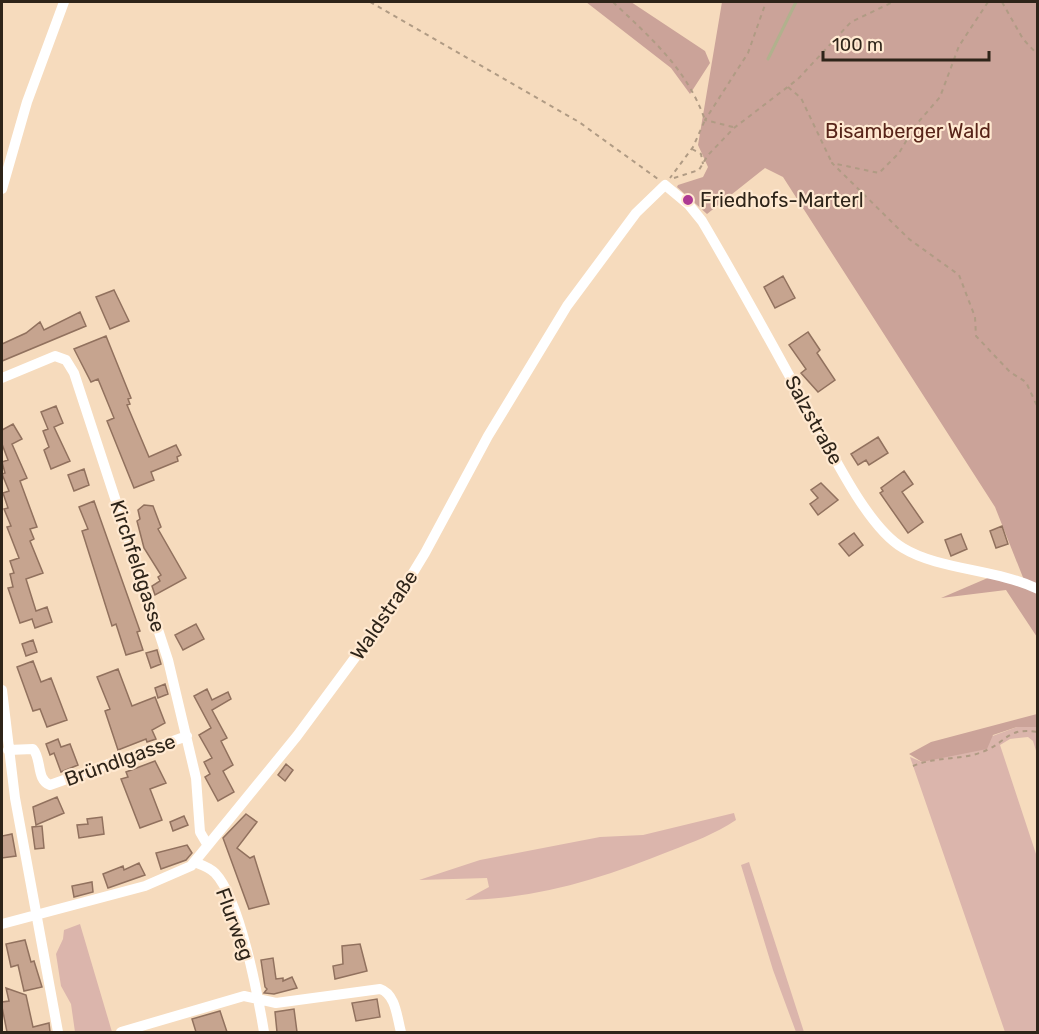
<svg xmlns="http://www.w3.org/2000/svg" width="1039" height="1034" font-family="Rubik,sans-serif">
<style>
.green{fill:#dbb5ac}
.forest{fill:#cba399}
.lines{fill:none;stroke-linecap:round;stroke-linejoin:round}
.stream{stroke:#b1b18d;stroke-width:3}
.building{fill:#c6a48f;stroke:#91715e;stroke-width:1.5}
.path{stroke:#b09b84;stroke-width:2;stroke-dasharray:4.5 4.5;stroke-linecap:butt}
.street{stroke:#fff;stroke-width:10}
.poi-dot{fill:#ae3a93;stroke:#ffe9d1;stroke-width:2}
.labels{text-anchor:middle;stroke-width:4.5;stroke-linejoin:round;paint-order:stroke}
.park-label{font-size:20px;fill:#582419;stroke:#ffe9d1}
.poi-label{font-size:20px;fill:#2e2419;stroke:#ffe9d1;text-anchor:start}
.street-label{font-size:20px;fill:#2e2419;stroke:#ffe9d1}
</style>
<rect width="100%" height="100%" fill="#f6dbbd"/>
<path class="green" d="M1017,727h20v27l-4,-13 -5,-4 -18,2 -10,6 37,112v175h-32l-95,-275 12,5z
M734,813l2,7c-21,14 -43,22 -66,31 -66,27 -134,48 -205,49l24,-13 -2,-9 -68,2 61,-20 120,-23 43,-2z
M749,862l55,170h-8l-23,-62 -32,-105z
M80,924l32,108h-37l-4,-28 -10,-18 -5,-32 7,-15 1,-9z"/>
<path class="forest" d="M586,2h45l74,49 5,12 -20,31 -19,-26z
M722,2h315v584l-13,-6 -29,-73 -212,-330 -18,-9 -58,46 -30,-27 1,-2 25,-8 5,-10 -10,-22z
M990,577l47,14v46l-31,-47 -65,8z
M1037,714v13h-20l-24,8 -6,14 -65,13 -13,-8 22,-12z"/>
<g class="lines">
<path class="stream" d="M768,59l28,-57"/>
</g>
<path class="building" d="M783,276l12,22 -20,10 -11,-21z
M114,290l15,31 -19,8 -14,-32z
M80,312l6,14 -84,35v-17l24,-11 14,-11 4,8z
M808,332l12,18 -3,3 18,27 -17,12 -17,-19 5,-4 -17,-24z
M106,336l25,62 -3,1 2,5 -3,1 22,52 27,-12 5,10 -4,2 1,4 -27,11 3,8 -20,8 -27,-67 7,-3 -16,-39 -7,3 -17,-33z
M56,406l7,17 -9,4 16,34 -19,8 -7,-19 5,-3 -6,-16 5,-2 -7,-17z
M13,424l9,15 -10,5 15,34 -7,3 17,46 -7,2 4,10 -4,2 13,32 -17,6 10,32 11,-4 5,15 -17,6 -3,-9 -12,4 -12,-35 5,-1 -3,-13 4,-1 -4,-12 9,-3 -12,-31 4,-1 -7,-17 4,-1 -5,-15 6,-2 -7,-17 3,-1 -3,-11 6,-2 -6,-16v-14z
M878,437l10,16 -19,12 -3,-5 -8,5 -7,-11z
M84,469l5,16 -15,6 -6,-16z
M904,471l9,13 -11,8 21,30 -15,11 -28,-40 3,-2 -2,-3z
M821,483l17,17 -20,15 -8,-11 8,-6 -7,-8z
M94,501l46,130 -3,1 6,18 -17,5 -10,-31 -4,2 -30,-95 6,-2 -9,-22z
M144,505l9,1 8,21 -3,2 28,49 -31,17 -3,-9 8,-5 -2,-4 3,-2 -17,-27 -7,-27 3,-2 -2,-9z
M1002,526l6,18 -12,4 -6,-17z
M854,533l9,12 -14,11 -10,-12z
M961,534l6,15 -16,7 -6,-16z
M196,624l8,15 -21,11 -8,-15z
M33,640l4,12 -11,4 -4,-12z
M157,650l4,14 -10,4 -5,-15z
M33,661l8,21 10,-4 16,42 -20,7 -7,-18 -7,2 -16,-44z
M118,669l14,37 23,-9 10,26 -13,7 4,9 -9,3 -1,-3 -28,11 -13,-39 5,-2 -13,-32z
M165,684l3,10 -10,4 -3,-10z
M207,689l5,11 16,-8 3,7 -19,11 15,28 -6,3 12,24 -10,6 11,21 -16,9 -13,-24 5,-3 -6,-12 8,-4 -13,-23 12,-7 -17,-32z
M58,739l3,8 9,-3 8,21 -17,7 -7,-19 -4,2 -4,-11z
M155,761l11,22 -16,6 12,31 -22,8 -19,-49 7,-2 -2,-5z
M286,764l7,6 -8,11 -7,-6z
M57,797l7,16 -28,12 -3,-18z
M246,814l11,8 -20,26 13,10 4,-2 15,48 -20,5 -26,-71z
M184,816l4,9 -15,6 -3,-9z
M102,817l2,17 -25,4 -2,-13 11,-1 -1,-5z
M42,826l2,22 -9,1 -3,-22z
M12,834l4,22 -14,2v-22z
M187,845l5,8 -6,7 -25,9 -5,-16z
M139,863l6,12 -37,13 -5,-14 20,-8 1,4z
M92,882l1,10 -19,5 -2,-11z
M25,940l6,22 3,-1 8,26 -18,4 -6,-26 -7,2 -5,-23z
M360,944l7,27 -32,8 -2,-13 10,-2 -1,-18z
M273,958l3,21 7,-1v3l9,-4 5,11 -23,6 -10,-1 3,-4 -2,-2 -4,-27z
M6,988l20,7 7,32 16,-4 1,9h-43l-5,-25v-5l7,-1z
M377,999l3,18 -24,4 -4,-18z
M294,1009l3,23h-20l-2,-20z
M220,1011l7,21h-31l-4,-13z"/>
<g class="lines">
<path class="path" d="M370,2l209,120 79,57
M613,2c38,36 74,67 92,118l-12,27 -23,31
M988,2l-29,44 -19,51 -25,29 -16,27 -20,20 -47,-10 77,76 50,36 16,42 1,19 34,36 16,10 12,26
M1002,2l21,37 15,16
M788,87l13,11 31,65
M733,127l-28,-7 43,-67 18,-51
M692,149l9,5 2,10
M674,178l25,-8 9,-15 26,-27 64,-49 53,-57 42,-20
M913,766c23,-10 51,-5 74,-16 20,-9 21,-23 51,-18"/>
<path class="street" d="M2,189l25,-87 37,-100
M2,378l53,-22 11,4 8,13 94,287 28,118 4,54 7,12
M2,690l13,108 43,234
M8,750l25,-1c9,10 3,31 17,36l137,-49
M194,862c8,3 15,5 21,11 25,26 43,123 49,159
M2,924l143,-38 46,-20 106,-130 94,-127 34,-56 63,-117 79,-130 69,-93 29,-28 24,20 13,16c38,64 73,129 109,194 21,37 56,112 92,133 36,22 93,21 135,41
M121,1032l123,-36 32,7 104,-14c16,5 17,29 21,43"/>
</g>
<circle class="poi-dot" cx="688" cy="200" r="6"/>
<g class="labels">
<g class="park-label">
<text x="908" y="138">Bisamberger Wald</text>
</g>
<g class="poi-label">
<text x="700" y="207">Friedhofs-Marterl</text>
</g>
<g class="street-label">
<text transform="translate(814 420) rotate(61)" y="7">Salzstraße</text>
<text transform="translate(138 566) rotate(72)" y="7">Kirchfeldgasse</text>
<text transform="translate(384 615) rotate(-56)" y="7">Waldstraße</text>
<text transform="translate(120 760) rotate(-20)" y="7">Bründlgasse</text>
<text transform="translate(235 924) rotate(70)" y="7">Flurweg</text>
</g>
</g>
<rect width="1039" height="1034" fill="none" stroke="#2e2419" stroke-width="6"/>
<path d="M823 51v9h166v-9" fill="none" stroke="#2e2419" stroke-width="3"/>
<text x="832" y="51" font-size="18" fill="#2e2419" stroke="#ffe9d1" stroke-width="4.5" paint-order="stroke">100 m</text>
</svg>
